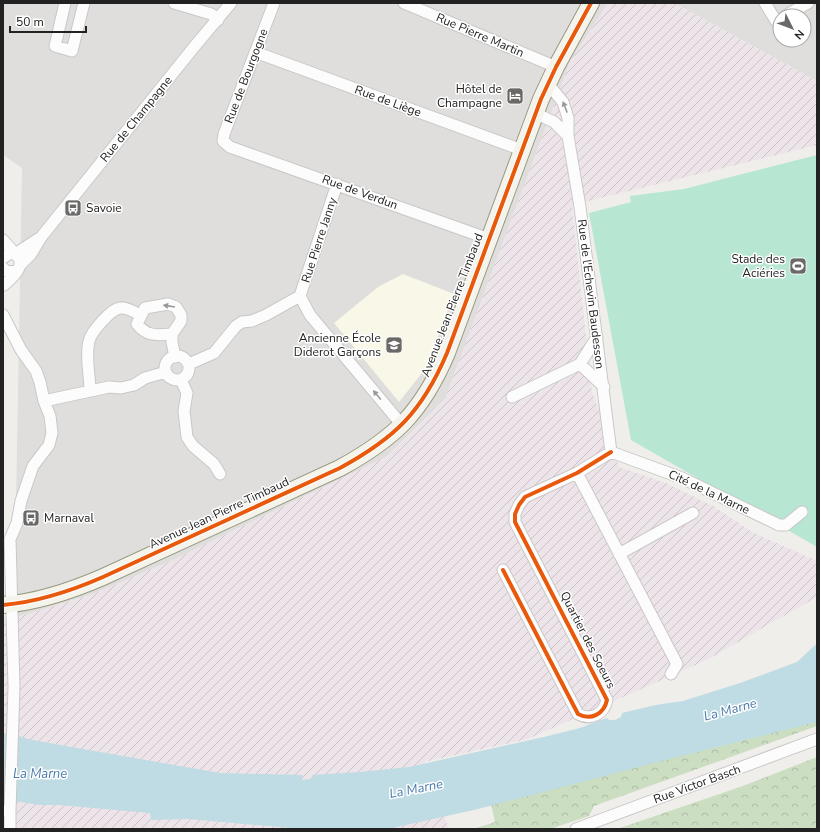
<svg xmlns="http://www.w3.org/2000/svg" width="820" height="832" font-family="'Nunito Sans',sans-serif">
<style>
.residential{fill:#dfdedc;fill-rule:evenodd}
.industrial{fill:url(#industrial-furrows)}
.education{fill:#f8f7e8}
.forest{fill:url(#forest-crowns)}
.pitch{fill:#b7e6d2}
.parking{fill:#e0dfde}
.water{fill:#bfdbe3}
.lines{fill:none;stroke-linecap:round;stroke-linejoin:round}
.street-casing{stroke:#c9c8c7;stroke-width:13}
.secondary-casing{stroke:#999a82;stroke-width:18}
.street{stroke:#fdfcfc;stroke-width:11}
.secondary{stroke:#f4f4ed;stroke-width:16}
.cycleway-casing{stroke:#fff;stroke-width:6}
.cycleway{stroke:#e8590c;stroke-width:4}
.oneway{fill:#9a9a9a}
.labels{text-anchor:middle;stroke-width:3;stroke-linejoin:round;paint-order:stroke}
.street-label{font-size:12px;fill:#222;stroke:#fff}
.poi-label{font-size:12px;fill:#222;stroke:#fff;text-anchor:end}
.water-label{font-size:13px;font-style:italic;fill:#4a7aab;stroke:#fff}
</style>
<defs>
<pattern id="industrial-furrows" width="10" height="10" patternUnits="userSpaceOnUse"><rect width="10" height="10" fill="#ede4e9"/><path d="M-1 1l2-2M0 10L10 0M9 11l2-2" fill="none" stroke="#cbc3c8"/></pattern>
<pattern id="forest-crowns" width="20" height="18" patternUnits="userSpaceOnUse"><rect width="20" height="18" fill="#cbdec1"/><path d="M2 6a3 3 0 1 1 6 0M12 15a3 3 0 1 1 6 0" fill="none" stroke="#aebea6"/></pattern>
</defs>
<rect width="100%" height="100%" fill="#f0eeeb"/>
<path class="residential" d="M3,3h605l-38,59 -125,337 -59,58 -213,103 -80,34 -79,24 8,-450 -19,-13z
M674,3h143v78zM780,16h24v24h-24z"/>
<path class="industrial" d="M608,3h66l143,78v64l-245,60 20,187 27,75 47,16 47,23 39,26 65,29v36l-110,63 -179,79 -104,23 25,67h-446v-211h11l79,-24 80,-34 213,-103 59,-58 125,-337z"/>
<path class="education" d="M403,274l51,20 -28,74 -27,34 -65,-79 44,-36z"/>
<path class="forest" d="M817,704v22l-223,80 -5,10 -39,13h-77l22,-7 -5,-23z
M817,757v72h-200l123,-42z"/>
<path class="pitch" d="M817,155v392l-186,-107 -42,-227 42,-11 -1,-6 54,-7z"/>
<path class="parking" d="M69,3h13l-12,39 -10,-3z"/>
<path class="water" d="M817,644v78l-140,35 -199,52 -90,20h-87l-113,-10 -37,1 -1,-7 -91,-8h-20l-36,-6v-66h7l18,6 32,6 160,28 82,2v5l10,-1v-4l48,-3 49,-5 139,-31 32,-8 27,-10 2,2h6l6,-3 1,-4 34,-8 27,-4 57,-18 57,-21 16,-15z"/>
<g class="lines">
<g class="street-casing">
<path id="street" d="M65,3l-10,43 17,5 12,-48
M174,3l37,11 7,6
M274,3l-50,131 -1,7 7,6 259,92
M404,3l152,64
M765,3l11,18 4,-2
M785,16l23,-13
M255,52l267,98
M547,85l6,5 10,12 5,16v18l12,71 31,245
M535,113l19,9 14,14
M3,240l8,9 1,4
M15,254l23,-15
M3,258l6,-4c3,-1 6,0 8,2 10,9 -6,23 -13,29
M21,264l10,-10 11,-18 152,-189 37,-44
M3,268l5,4 9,-1
M300,296l10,19 92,110
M3,315l18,35 15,21 4,11 4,19 6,15 2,17 -3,12 -16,21 -12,35 -4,22 -7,16 4,148 -4,124
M172,334c-15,1 -25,3 -35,-10l8,-16 23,-4 8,3 5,8v6l-9,13v8l3,15
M165 368a12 12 0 1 1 24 0a12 12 0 1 1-24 0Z
M189,364l25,-11 22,-27 6,-4 10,-1 14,-6 34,-19 37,-112
M580,364l17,-27
M181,380l6,13 -3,18 3,26 6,9 21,18 6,10
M90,391c0,-16 -5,-34 -1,-50 2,-9 22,-32 31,-33 8,-1 14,4 20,7
M512,397l68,-33 24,23
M44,401l65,-14 12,1 13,-3 11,-7 21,-6
M611,452l71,26 97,47h7l16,-13
M577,473l100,191 -6,10
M619,554l74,-41
M503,570l75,144c13,7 26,0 29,-14l-92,-178v-8l4,-9 6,-8 52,-24 34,-21
M5,811h5v18
M576,829l241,-90"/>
</g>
<g class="secondary-casing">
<path id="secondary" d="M3,605c35,-3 68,-14 100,-28l237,-109c55,-30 82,-56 107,-115l94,-254 15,-32 35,-64"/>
</g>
<use href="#street" class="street"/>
<use href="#secondary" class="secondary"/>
<g class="cycleway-casing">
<path id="cycleway" d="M503,570l75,144c13,7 26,0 29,-14l-92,-178v-8l4,-9 6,-8 52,-24 34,-21
M3,605c35,-3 68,-14 100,-28l237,-109c55,-30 82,-56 107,-115l94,-254 15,-32 35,-64"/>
</g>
<use href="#cycleway" class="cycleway"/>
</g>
<defs><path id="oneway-solid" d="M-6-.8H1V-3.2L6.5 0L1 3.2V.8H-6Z"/></defs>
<g class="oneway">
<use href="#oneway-solid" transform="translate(565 107) rotate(-111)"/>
<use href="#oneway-solid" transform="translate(169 306) rotate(-171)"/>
<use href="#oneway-solid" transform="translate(377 395) rotate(-130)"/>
</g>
<defs>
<g id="hotel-square" transform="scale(0.9)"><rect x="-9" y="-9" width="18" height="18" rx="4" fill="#6a6968" stroke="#fff"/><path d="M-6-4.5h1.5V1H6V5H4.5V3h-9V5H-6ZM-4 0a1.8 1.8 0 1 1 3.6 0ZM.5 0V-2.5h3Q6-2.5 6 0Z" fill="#fff"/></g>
<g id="bus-square" transform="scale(0.9)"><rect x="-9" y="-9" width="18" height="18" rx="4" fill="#6a6968" stroke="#fff"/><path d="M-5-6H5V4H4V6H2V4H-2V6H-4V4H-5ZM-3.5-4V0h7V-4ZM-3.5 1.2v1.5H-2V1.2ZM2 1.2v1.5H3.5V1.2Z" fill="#fff"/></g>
<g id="stadium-square" transform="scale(0.9)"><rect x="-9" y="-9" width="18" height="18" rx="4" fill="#6a6968" stroke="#fff"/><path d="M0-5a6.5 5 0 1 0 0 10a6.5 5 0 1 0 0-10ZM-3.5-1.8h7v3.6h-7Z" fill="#fff"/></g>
<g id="school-square" transform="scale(0.9)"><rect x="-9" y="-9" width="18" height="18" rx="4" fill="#6a6968" stroke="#fff"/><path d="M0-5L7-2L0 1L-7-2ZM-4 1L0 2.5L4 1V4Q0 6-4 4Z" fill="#fff"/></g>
</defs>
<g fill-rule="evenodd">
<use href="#hotel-square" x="515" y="96"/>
<use href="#bus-square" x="73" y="208"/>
<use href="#stadium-square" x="798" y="266"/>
<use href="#school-square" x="394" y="345"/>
<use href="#bus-square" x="31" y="518"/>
</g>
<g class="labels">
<g class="street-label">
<text transform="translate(480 35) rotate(23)" y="4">Rue Pierre Martin</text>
<text transform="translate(246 76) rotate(-69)" y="4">Rue de Bourgogne</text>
<text transform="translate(388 101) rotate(20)" y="4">Rue de Liège</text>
<text transform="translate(136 119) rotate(-51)" y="4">Rue de Champagne</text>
<text transform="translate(360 192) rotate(20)" y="4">Rue de Verdun</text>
<text transform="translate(319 240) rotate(-72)" y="4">Rue Pierre Janny</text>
<text transform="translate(591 294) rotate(83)" y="4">Rue de l'Echevin Baudesson</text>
<text transform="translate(452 305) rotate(-69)" y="4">Avenue Jean Pierre Timbaud</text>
<text transform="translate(709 492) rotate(25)" y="4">Cité de la Marne</text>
<text transform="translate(219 513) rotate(-25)" y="4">Avenue Jean Pierre Timbaud</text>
<text transform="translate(588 640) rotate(63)" y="4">Quartier des Soeurs</text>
<text transform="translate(697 784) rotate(-20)" y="4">Rue Victor Basch</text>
</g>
<g class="poi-label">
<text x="502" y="93">Hôtel de<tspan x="502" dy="14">Champagne</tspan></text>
<text x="86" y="212" text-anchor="start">Savoie</text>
<text x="785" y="263">Stade des<tspan x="785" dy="14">Aciéries</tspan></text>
<text x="381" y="342">Ancienne École<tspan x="381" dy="14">Diderot Garçons</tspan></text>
<text x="44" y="522" text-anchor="start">Marnaval</text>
</g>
<g class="water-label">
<text transform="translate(730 709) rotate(-15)" y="5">La Marne</text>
<text x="40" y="778">La Marne</text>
<text transform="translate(416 788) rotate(-11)" y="5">La Marne</text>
</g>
</g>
<rect width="820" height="832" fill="none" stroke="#222222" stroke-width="8"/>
<g transform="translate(792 28) rotate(132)"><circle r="19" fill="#ffffff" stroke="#a7a7a7"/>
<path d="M0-3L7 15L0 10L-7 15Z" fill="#6a6968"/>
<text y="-6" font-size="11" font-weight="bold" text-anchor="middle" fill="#222222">N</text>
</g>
<path d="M10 26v6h76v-6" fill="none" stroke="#222222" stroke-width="2"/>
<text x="16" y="26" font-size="12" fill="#222222" stroke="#ffffff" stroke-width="3" paint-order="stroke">50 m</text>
</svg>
